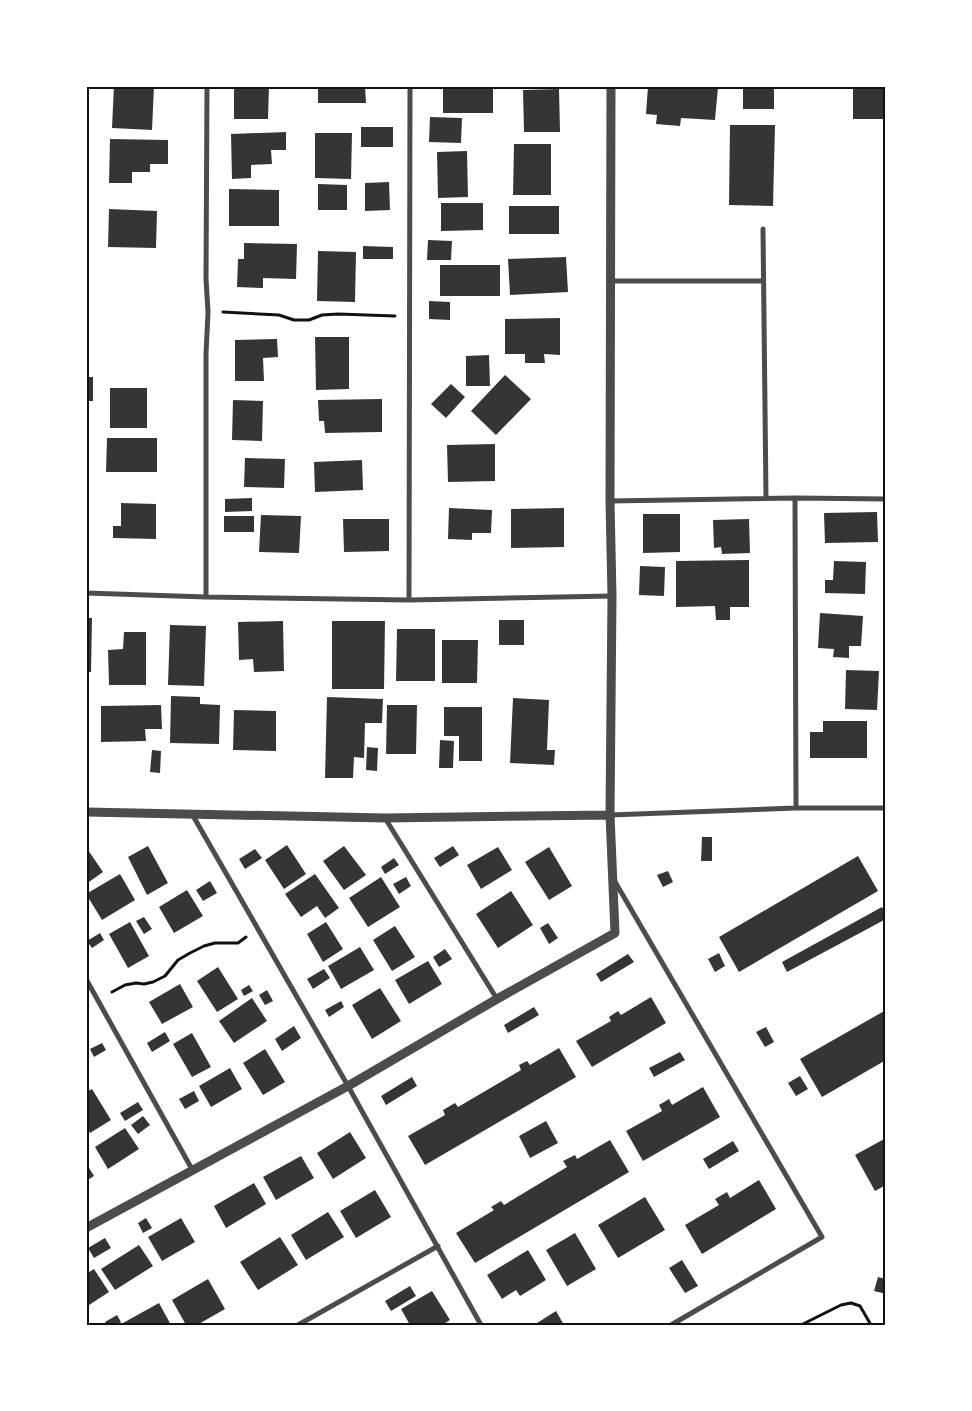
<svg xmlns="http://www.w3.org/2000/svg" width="972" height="1411" font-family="Barlow,sans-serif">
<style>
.building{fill:#353535}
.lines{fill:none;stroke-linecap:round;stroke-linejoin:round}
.path{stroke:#111;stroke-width:3}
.minor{stroke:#4c4c4c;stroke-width:5}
.tertiary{stroke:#4c4c4c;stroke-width:9}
.neatline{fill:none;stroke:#111;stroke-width:2}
</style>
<rect width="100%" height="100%" fill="#fff"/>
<path class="building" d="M114,86h40l-2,44 -40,-2z
M234,86h35l-1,33h-34z
M318,86h47l1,17h-48z
M443,86h50v27h-50z
M648,86l70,1 -3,33 -34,-2 -1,8 -24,-2 1,-9 -11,-1z
M743,86h31v23h-31z
M853,86h33v33h-33z
M559,89l1,43h-36l-1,-42z
M430,117l32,1 -1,25 -32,-1z
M730,125h45l-2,81 -44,-1z
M361,127h32v20h-32z
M286,132v18h-15l1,14 -21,1v13l-19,1 -1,-45z
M315,133h37l-1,46 -36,-1z
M110,139l58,1v24h-18v8h-18v11h-23z
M514,144h37v51h-38z
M467,151l1,46 -30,1 -1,-46z
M389,182l1,28 -25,1v-28z
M318,184l29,1v25h-29z
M229,189l50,1v36h-50z
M441,203h42v27l-42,1z
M509,206h50v28h-50z
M109,209l48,2 -1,37 -48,-1z
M428,240l24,1 -1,19h-24z
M244,243l53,1 -1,35 -33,-1v10l-26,-1 1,-28h6z
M363,246l30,1v12h-30z
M318,251l38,1 -1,50 -38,-1z
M566,257l2,35 -58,3 -2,-36z
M440,265h60v31h-60z
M429,301l21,1v18l-21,-1z
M560,318v37l-16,-1 1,9h-20v-9h-20v-35z
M315,337h34v52l-33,1z
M277,339l1,18 -15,1 1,23h-29v-41z
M489,355l1,31h-24v-30z
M505,375l26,24 -35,36 -25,-24z
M86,377h7v24h-7z
M451,384l14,13 -19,21 -15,-14z
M110,388h37v40h-37z
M382,399v33l-57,1 -1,-12h-5l-1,-21z
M233,400l30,1 -1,40 -30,-1z
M107,438h50v34h-51z
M495,444v37l-47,1 -1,-37z
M245,458l40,1 -1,29 -40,-1z
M362,460l1,30 -48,2 -1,-30z
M252,498v13l-27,1v-13z
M121,503l35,1v35l-43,-1v-12h8z
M449,508l43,2 -1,23h-19v7l-24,-1z
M564,508v39l-53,1v-39z
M877,512l1,30 -53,1 -1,-30z
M643,514h37v38l-37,1z
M261,515l40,1 -2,37 -40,-1z
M224,516h30v16h-30z
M343,519h46v32l-45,1z
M749,519l1,34 -28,1 -1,-7 -7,1 -1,-28z
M749,560v47h-19v13h-14l-1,-14 -39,1v-46z
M834,561l32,1 -1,32 -40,-1v-13h8z
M640,566l25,1 -1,29 -25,-1z
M820,613l43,3 -2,30h-12v12l-16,-1 1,-8 -16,-1z
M86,618h6l-1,54h-5z
M499,620h25v25h-25z
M283,621l1,50 -30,1 -1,-13 -14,1 -1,-38z
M332,621h53l-1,68h-52z
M170,625l36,1 -2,60 -36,-1z
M397,629h38v52h-39z
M124,632h22v53h-37l-1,-35 15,-1z
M442,640h36l-1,43h-35z
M846,670l33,1 -2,39 -32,-1z
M171,696l29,1v7l20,1 -1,39 -49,-1z
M327,697l56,2 -1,24h-17l-1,35 -10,-1 -1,21h-28z
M513,698l36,2 -2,50h8l-1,15 -44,-2z
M161,705l1,24h-17l1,12 -45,1v-36z
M387,705h30l-1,49h-30z
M444,707h38v54h-23v-25h-15z
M234,710l42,1v40l-43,-1z
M823,721h44v37h-57v-26h13z
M440,740l14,1 -1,27h-14z
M367,747l11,1 -1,23 -11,-1z
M152,750l9,1 -1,22 -10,-1z
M702,837h10v24h-11z
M287,845l19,29 -22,15 -19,-29z
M148,846l20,37 -21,12 -19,-38z
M344,846l22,29 -22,15 -21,-29z
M453,846l6,9 -19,12 -6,-9z
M86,847l17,25 -17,12z
M498,847l14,23 -31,19 -14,-24z
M549,847l23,39 -23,14 -24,-38z
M255,849l7,9 -17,11 -6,-10z
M858,856l20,35 -139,81 -20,-35z
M394,858l5,7 -14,9 -4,-7z
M668,871l5,11 -10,5 -6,-12z
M120,874l15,26 -33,20 -16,-26z
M315,874l24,34 -14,10 -8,-12 -16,11 -16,-23z
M381,877l19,30 -32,20 -19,-29z
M406,877l5,9 -12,8 -6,-10z
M210,881l7,12 -14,8 -7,-11z
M187,890l16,26 -29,17 -15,-26z
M511,891l22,34 -35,23 -22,-34z
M882,907l4,6v6l-99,53 -5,-10z
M144,917l8,12 -8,5 -8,-13z
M130,922l19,34 -21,12 -19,-34z
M326,922l17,27 -20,13 -16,-28z
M548,923l10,15 -9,6 -9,-16z
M395,926l20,31 -23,14 -19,-31z
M100,933l4,7 -12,8 -5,-7z
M360,947l14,23 -33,19 -13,-23z
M445,949l7,10 -13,8 -6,-10z
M719,953l6,13 -10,6 -7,-13z
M628,954l6,8 -33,20 -5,-8z
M428,961l14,23 -33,20 -14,-24z
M218,967l20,32 -21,13 -20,-31z
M324,969l6,9 -17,11 -6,-10z
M180,984l13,23 -31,17 -13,-22z
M249,985l4,6 -9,5 -3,-6z
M380,988l21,33 -29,18 -20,-34z
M267,990l6,11 -8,4 -6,-10z
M651,997l15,26 -74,44 -16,-26 35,-20 -2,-4 9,-6 3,4z
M252,998l15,23 -33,22 -15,-22z
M341,1001l3,6 -15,10 -4,-7z
M534,1007l5,8 -31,18 -4,-8z
M886,1010v50l-64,37 -22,-38z
M294,1026l7,12 -19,13 -7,-12z
M766,1027l8,15 -9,5 -9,-15z
M165,1032l5,9 -18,11 -5,-9z
M192,1033l19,34 -19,10 -19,-33z
M102,1043l4,7 -12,7 -4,-8z
M559,1048l17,29 -151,88 -17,-29 37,-21 -2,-5 12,-7 3,4 63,-37 -2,-5 8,-4 3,4z
M265,1049l20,33 -22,13 -20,-32z
M680,1052l5,8 -31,17 -5,-9z
M230,1068l12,21 -31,18 -12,-21z
M800,1076l8,13 -12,7 -8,-13z
M412,1077l5,9 -31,19 -5,-9z
M703,1087l17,30 -77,44 -17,-30 36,-20 -3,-6 10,-6 3,6z
M92,1089l19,31 -21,13 -4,-7v-34z
M194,1091l5,10 -14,8 -6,-10z
M138,1102l5,8 -18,11 -5,-8z
M143,1116l7,9 -12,9 -7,-9z
M546,1121l12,22 -28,15 -11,-22z
M125,1128l14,21 -31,20 -13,-22z
M350,1132l16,26 -33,21 -16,-26z
M886,1138v47l-11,6 -20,-36z
M610,1140l19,32 -154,91 -19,-30 38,-23 -3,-3 10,-6 3,4 63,-38 -4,-6 12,-6 2,4z
M733,1141l6,10 -30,18 -6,-10z
M301,1156l13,22 -38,22 -13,-23z
M86,1163l8,13 -8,5z
M759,1180l17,29 -74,45 -17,-29 34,-20 -4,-6 12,-7 3,6z
M254,1183l12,21 -40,24 -12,-22z
M375,1190l16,27 -35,21 -16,-27z
M645,1197l20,33 -47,28 -20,-33z
M328,1212l16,25 -38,23 -15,-25z
M146,1218l6,10 -9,5 -5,-10z
M181,1218l14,24 -33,19 -14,-24z
M575,1233l21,36 -29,17 -21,-36z
M280,1237l18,28 -40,25 -18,-28z
M105,1238l6,10 -17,10 -6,-10z
M139,1245l14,21 -38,24 -14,-21z
M528,1250l18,30 -26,16 -4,-6 -14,9 -15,-24z
M682,1260l16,26 -13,7 -16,-25z
M94,1269l15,23 -23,15v-33z
M878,1277l8,2v15l-12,-3z
M208,1279l17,30 -28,16h-11l-14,-25z
M410,1286l6,10 -25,15 -6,-10z
M432,1291l18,29 -8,5h-32l-9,-16z
M159,1303l12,22h-47l-1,-2z
M556,1311l8,14h-30z
M117,1315l4,7 -5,3h-9l-2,-3z"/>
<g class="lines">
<path class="path" d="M223,312l56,3 15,5h15l13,-5 16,-1 57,2
M112,992l13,-7 11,-2 8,1 9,-2 12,-6 13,-16 12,-7 14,-7 11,-3h23l8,-6
M801,1325l40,-20 10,-2 9,3 11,19"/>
<path class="minor" d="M763,229l3,269
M611,281h152
M795,498l1,310
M610,501l185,-3 91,1
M86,593l120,4 203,3 203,-4
M206,597v-243l2,-42 -2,-33 1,-193
M409,600l1,-514
M192,814l156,272 133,239
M610,815l186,-7h90
M385,818l112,181
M614,880l208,357 -151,88
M86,979l107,192
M298,1325l140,-79"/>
<path class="tertiary" d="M86,812l299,6 225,-3
M86,1228l262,-142 149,-87 118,-66 -5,-118 2,-219 -2,-95 1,-415"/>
</g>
<rect width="972" height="1411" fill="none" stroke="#ffffff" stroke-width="175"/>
<rect x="88" y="88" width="796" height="1236" class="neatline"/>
</svg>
